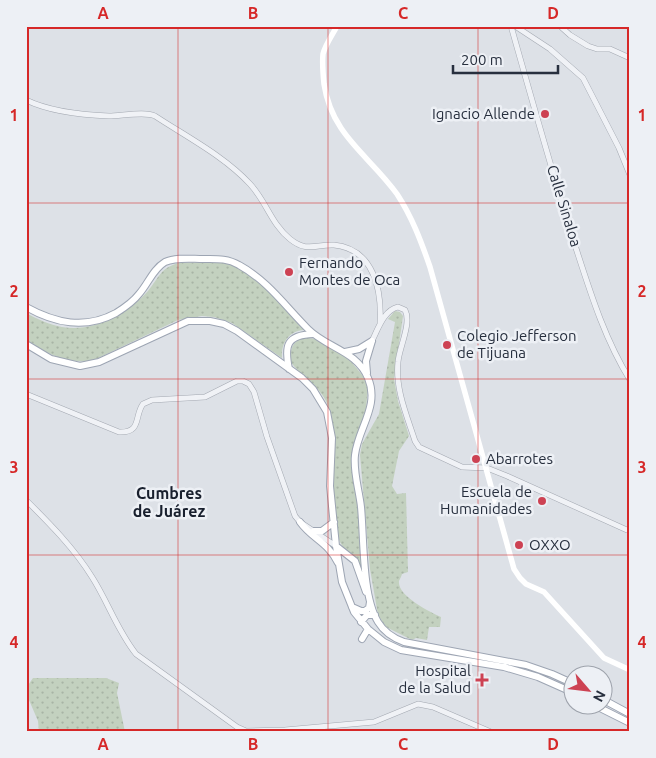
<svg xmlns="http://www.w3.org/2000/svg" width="656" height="758" font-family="Ubuntu,sans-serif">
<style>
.grass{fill:url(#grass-dots)}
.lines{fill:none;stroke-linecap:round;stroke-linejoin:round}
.tertiary-casing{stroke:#a3a8b1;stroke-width:6}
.primary-casing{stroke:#9da5b3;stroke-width:8}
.tertiary{stroke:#f0f2f6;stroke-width:5}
.secondary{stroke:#fff;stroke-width:5.5}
.primary{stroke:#fff;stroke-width:6}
.grid{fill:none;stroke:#d62828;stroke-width:1;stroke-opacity:0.55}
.poi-dot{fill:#cd4253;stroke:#edf0f5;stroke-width:2}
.labels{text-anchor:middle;stroke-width:5;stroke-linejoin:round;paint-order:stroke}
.poi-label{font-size:15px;fill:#272f3e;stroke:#edf0f5;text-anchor:start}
.street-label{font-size:15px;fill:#272f3e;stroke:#edf0f5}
.neighbourhood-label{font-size:16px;font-weight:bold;fill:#19202e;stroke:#edf0f5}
.neatline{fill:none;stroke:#d62828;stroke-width:2}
.grid-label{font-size:16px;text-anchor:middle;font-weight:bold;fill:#d62828}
</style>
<defs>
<pattern id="grass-dots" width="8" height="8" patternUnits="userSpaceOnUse" patternTransform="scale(1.25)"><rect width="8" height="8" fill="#c3d1bf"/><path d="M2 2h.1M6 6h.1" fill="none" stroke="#a8b4a5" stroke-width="1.8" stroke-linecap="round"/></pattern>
</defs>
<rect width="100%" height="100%" fill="#dde1e7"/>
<path class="grass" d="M178,263c17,0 38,-4 54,2 27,10 53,44 72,65 -16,1 -23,14 -22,28l-50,-35 -18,-6 -12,-1 -24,4 -84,40c-26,5 -48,-6 -68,-21v-26c11,6 24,12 36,14 32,6 66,-14 86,-36 11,-13 11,-22 30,-28z
M395,311l5,1 3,4 -9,63 4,22 11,35 -10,15 -7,35 5,8 9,-1 2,79 -6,2c0,1 -3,7 -3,7 -2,15 31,31 42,36l-1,10h-11l-2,13 -11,-2 -4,2 -26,-13 -8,-12 -8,-46 -10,-114 2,-11 17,-30 16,-92 -7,-3z
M304,337l11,2 34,20 14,17 5,11 -2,22 -13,67 6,39 6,68 -4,-16 -3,-2 1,-4c-6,-7 -15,-10 -19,-19 -9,-22 -7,-70 -7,-96 0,-14 0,-31 -7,-45 -8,-16 -26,-25 -36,-40 0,-11 2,-20 14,-24z
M33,678h73l13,5 -2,10 8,39h-86l-1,-11 -12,-28v-5z"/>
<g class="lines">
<g class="tertiary-casing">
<path id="tertiary" d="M511,26c20,71 40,142 62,213 16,49 30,97 57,141
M515,26l35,23 33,29 36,70 11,27
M560,26l10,9 18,11 9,3h13l20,9
M26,100c25,12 56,15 83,16 12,0 37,-5 46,0 32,21 69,40 95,68 16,17 22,41 40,55 17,14 26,5 44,6 40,4 48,45 46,79
M372,341c6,-12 12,-31 26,-34l7,3c7,13 -6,38 -7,52 -3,27 9,54 17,79l4,6 43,20 25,1 20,8 120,54
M26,394l93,38c23,1 15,-16 24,-28l9,-4 53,-3 32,-16h6l6,3 5,8 13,45 28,79 5,6 36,24
M26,500c24,24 48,48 66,77 16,25 25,53 44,77l101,73 9,4 39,-1 89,-8 44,-18 15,3 58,25"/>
</g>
<g class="primary-casing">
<path id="primary" d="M26,307c29,16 59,23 90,6 8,-5 17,-11 23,-19 9,-10 14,-25 26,-32 11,-5 26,-3 38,-3 13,0 24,-1 36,6 29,16 46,41 69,64 19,19 49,22 60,49 12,28 -10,50 -13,77 -2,17 4,34 6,52 3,31 1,89 17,115 6,10 15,16 26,20l122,23 26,9 22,10
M26,344l25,15 29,7 19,-4 89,-41h22l14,3 13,7 65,47 11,11 14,23 5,26 -2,48 6,60 6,36 12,30 14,17 16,13 17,8 103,17 34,10 36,16
M345,352l14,-3 13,-8
M289,369c-5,-24 -2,-34 24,-35
M367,373l-1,-12 6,-20
M300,522c12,17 28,20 38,41
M314,531h8l12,-9
M336,546l19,15 11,31
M352,607l9,4h4l4,-3 1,-6
M361,622l6,-7h8
M362,639l6,-10
M604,700l26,14
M596,706l34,17"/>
</g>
<use href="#tertiary" class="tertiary"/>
<path class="secondary" d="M337,26c-4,8 -12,19 -14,28 -1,10 0,20 1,30 8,52 45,71 73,110 15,23 24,47 33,73l84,302 6,9 6,6 18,8 60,66 26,12"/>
<use href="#primary" class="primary"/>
</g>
<path class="grid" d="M178,26v706M328,26v706M478,26v706M26,203h604M26,379h604M26,555h604"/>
<g class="poi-dot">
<circle cx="545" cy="114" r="5"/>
<circle cx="289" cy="272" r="5"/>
<circle cx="447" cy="345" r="5"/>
<circle cx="476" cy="459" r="5"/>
<circle cx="542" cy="501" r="5"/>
<circle cx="519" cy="545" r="5"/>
<path d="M479.5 672.5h5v5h5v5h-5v5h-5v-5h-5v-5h5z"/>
</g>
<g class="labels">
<g class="poi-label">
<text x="535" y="119" text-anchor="end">Ignacio Allende</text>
<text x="299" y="268">Fernando<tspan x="299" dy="17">Montes de Oca</tspan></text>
<text x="457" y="341">Colegio Jefferson<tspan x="457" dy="17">de Tijuana</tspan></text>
<text x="486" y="464">Abarrotes</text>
<text x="532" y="497" text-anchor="end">Escuela de<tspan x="532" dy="17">Humanidades</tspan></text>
<text x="529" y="550">OXXO</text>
<text x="471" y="676" text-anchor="end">Hospital<tspan x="471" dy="17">de la Salud</tspan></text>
</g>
<g class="street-label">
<text transform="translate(564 206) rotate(73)" y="5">Calle Sinaloa</text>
</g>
<g class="neighbourhood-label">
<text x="169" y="499">Cumbres<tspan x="169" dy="18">de Juárez</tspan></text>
</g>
</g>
<rect width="656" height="758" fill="none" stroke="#edf0f5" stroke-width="55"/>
<g transform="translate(588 690) rotate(118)"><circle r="24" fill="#edf0f5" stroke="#9ea3ac"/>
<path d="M0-4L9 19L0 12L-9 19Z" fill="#cd4253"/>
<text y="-8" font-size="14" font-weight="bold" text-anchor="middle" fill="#272f3e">N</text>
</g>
<path d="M453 65v8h105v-8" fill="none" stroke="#272f3e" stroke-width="2.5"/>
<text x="461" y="65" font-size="15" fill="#272f3e" stroke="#edf0f5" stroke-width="4" paint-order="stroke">200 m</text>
<rect x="28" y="28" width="600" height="702" class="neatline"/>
<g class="grid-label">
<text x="103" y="19">A</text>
<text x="253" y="19">B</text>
<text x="403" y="19">C</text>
<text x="553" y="19">D</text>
<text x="14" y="121">1</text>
<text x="642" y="121">1</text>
<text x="14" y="297">2</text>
<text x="642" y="297">2</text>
<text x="14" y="473">3</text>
<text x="642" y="473">3</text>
<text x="14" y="648">4</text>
<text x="642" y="648">4</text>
<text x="103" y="750">A</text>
<text x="253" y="750">B</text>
<text x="403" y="750">C</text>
<text x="553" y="750">D</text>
</g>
</svg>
